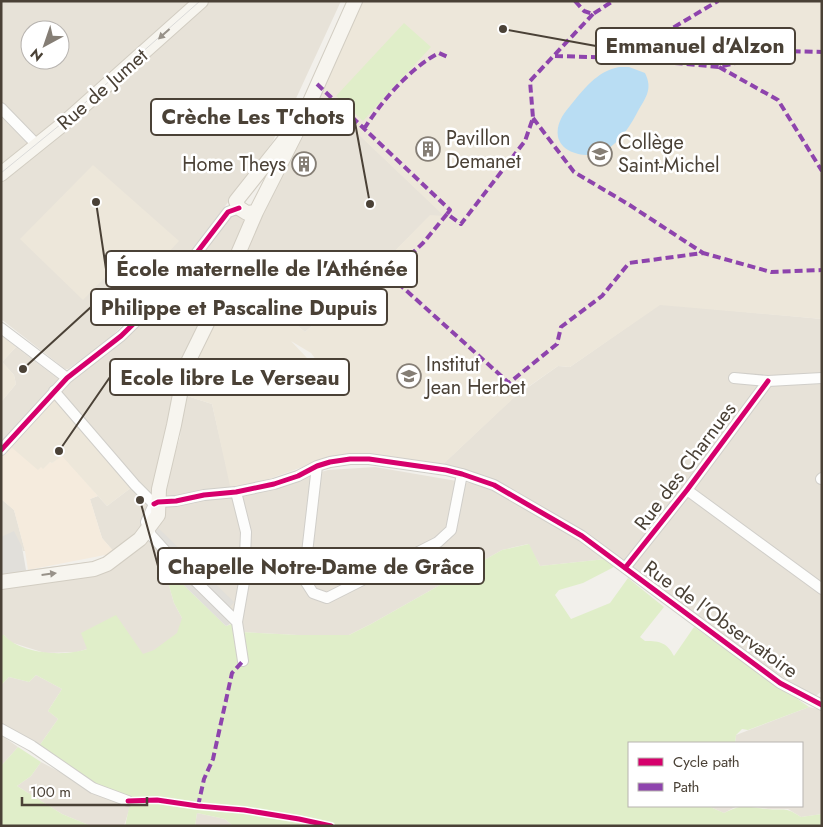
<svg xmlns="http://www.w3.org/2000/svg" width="823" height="827" font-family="Jost,sans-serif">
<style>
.residential{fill:#e7e2d8;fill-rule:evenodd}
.commercial{fill:#f5ebdd}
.education{fill:#ede7da;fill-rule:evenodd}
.green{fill:#e0eec9}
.parking{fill:#e1dfda}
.water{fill:#b9ddf3}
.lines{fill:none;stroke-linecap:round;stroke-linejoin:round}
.minor-casing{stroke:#d0cec9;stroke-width:12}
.secondary-casing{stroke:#d2cdc2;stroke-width:16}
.minor{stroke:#fdfdfc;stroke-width:10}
.secondary{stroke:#f7f5ef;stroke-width:14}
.tram{stroke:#dadad9;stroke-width:1}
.quiet{stroke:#8e44ad;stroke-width:4;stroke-dasharray:8 4;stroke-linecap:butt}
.cycleway-casing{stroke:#fff;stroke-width:8}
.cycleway{stroke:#d6006c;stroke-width:5}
.oneway{fill:#989289}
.labels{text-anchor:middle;stroke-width:5;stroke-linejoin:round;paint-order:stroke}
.street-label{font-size:20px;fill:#4a4136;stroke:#fff}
.poi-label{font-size:20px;fill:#4a4136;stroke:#fff;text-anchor:start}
.leader{fill:none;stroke:#4a4136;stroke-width:2}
.callout-dot{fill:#4a4136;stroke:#fff;stroke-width:2}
.callout{fill:#fff;stroke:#4a4136;stroke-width:2}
.callout-label{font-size:21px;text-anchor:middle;font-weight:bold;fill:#4a4136}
</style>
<rect width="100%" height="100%" fill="#f2f0eb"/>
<path class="residential" d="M1,1h191l-153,138 -4,-2 -34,-33zM30,30h30v30h-30z
M208,1h133l-60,130 -3,-1 -5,11 -41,56 -53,70 -71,73 -40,29h-3l-64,-50v-139l55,-44z
M314,92l131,124h-15l-52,52 -73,64 -55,-45 -22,-14z
M1,115l30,31 -30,23z
M228,212l12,3 8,13 -49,102 -44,171 -101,-110 50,-36 78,-74z
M660,304l162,15v56h-54l-144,189 -130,-80 -54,-17 73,-69 45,-32 12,1z
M16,347l45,34 -60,67v-46l15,-18 -2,-9 -12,-13z
M822,384v307l-11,9 -181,-130 140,-185z
M184,395l28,9 20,87 -72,10 20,-64z
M375,467l117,20 88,50 26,22 -66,7 -12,-22 -26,6 -131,74 -22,11h-51l-59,-3 -88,-99 10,-28 114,-20 53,-15z
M132,487l19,17 -7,23 -29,26 -13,-15 -12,-39 8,-3 9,10z
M1,499l13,11 11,41h-2l-1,-4 -21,-10z
M149,535l19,25 -5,5 11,38 8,15 61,47 -25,66 -131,-82 -10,3 -32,1 -35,-11 -6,-7h-3v-51l102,-15z
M36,675l26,14 -14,22 10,8 -21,30 -36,-19v-45l8,-8 20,5z
M809,707l13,3v104l-21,3 -13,-8h-20l-18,-3h52v-63h-67l1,-8z
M1,735l17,12 -17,19z
M41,762l30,16 60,26 -7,22h-33l-29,-12 -45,-28 14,-10z
M708,806h38h-9l-13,7z
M197,813l28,6 8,7h-38z"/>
<path class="commercial" d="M10,446l33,22 7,-6 2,1 10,-8 36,41 -8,3 12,39 13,15 -87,17 -3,-19 -11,-41 -13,-11v-45z"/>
<path class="education" d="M357,1h465v318l-162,-14 -90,62 -12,-1 -40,28 -80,75 -108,-12 -91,33 -9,-4 -18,-82 -28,-9 44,-122 22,14 55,45 73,-64 52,-53 14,1 -130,-124zM291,341l20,12 29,39h-1z
M93,165l86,76 -13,14 13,12 -31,33 -35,-31 -30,31 -63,-61z
M1,335l15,12 -14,15 12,13 2,9 -15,18z
M56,394l76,93 -25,19 -45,-50 -10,7 -2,-1 -7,7 -2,-2 -3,3 -28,-24z"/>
<path class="green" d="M404,23l27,24 -68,74 -27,-25z
M529,544l11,22 66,-7 8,8 -31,16 -24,7 -4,5 16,24 39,-16 18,-25 36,29 -24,30 5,4c16,0 22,2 29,15l20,-29 115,80 -61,23 -6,-1 -6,6 -1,8h-106v63h79l16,7c20,-10 22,-6 43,-4 18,2 17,-3 34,8l21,-3v12h-589l-8,-7 -28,-6 -2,13h-70l5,-22 -26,-12 -67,-43 21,-30 -10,-8 14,-22 -26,-14 -7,7 -20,-5 -8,8v-50h3c16,19 60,22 83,14l-6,-16 35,-18 27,39 11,-4 23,-17 5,-15 -8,-15 -11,-38 63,61 11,-4 2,10 59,3h51l22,-11 131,-74z
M18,747l23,15 -10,14 -14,10 45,28 29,12h-90v-60z"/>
<path class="parking" d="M157,527l77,75 -5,6 -77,-76z
M14,531l8,16 4,23 78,-10 -7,6 -96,13v-42z
M168,560l60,58 2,6 -4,2 -63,-61z"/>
<path class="water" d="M619,67h10l16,6c8,16 1,24 -7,38 -8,16 -21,35 -38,42 -13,5 -38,1 -42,-16 -2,-12 4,-22 12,-31 13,-16 27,-35 49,-39z"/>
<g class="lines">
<g class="minor-casing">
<path id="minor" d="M1,108l36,37
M1,328l66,50
M734,378l34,3 54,-3
M54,391l81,94 19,19
M1,450l66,-72 54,-42 48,-47 59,-77 11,-4
M317,466l-13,113 9,14 14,5 111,-56 13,-12 11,-56
M821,479l1,-1
M687,490l135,99
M236,492l10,40 -2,50 -7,40 6,39
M154,504l4,-2 18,-1 28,-6 32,-3 38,-8 24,-8 19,-10 13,-4 20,-3h19l77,11 16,4 32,11 88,51 198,147 42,22
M154,504l-8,18 5,13 18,20 68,67
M625,568l62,-78 81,-109
M1,729l31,17 61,42 35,13"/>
</g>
<g class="secondary-casing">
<path id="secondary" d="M1,174l61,-49 139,-124
M256,212l-9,1 -8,-5 -3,-7 50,-63
M1,582l93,-13 13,-5 33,-25 18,-24 1,-26 15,-64 9,-46 5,-17 28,-57 40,-93 40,-79 59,-132"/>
</g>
<use href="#minor" class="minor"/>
<use href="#secondary" class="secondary"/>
<path class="tram" d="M1,173l60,-49 139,-123"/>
<path class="quiet" d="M575,1l9,10 9,3 20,-13
M555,56l67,2 97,9 65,-16 38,1
M622,58l96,-57
M719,67l59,33 44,71
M317,84l133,126 -3,4 14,10 64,-83 8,-23 -3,-37 63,-67
M533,118l41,54 54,32 75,49
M364,129c17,-27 47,-62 75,-76l11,5
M447,214l-24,29 -34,32 120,108 48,-39 4,-17 41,-31 27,-33 74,-10 68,19 51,-2
M198,806l6,-27 9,-20 19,-86 11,-12"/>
<g class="cycleway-casing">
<path id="cycleway" d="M1,450l66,-72 54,-42 48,-47 59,-77 11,-4
M154,504l4,-2 18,-1 28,-6 32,-3 38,-8 24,-8 19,-10 13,-4 20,-3h19l77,11 16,4 32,11 88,51 198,147 42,22
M625,568l62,-78 81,-109
M128,801l29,-1 41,6 46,4 55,9 32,7"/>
</g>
<use href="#cycleway" class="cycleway"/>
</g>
<defs><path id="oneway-solid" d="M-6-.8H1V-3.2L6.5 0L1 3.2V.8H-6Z" transform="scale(1.25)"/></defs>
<g class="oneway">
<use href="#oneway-solid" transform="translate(164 34) rotate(138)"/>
<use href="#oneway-solid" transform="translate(49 574) rotate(-7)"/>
</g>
<defs>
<g id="building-ring" transform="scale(1.25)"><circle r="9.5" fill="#fff" stroke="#857e75" stroke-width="1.5"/><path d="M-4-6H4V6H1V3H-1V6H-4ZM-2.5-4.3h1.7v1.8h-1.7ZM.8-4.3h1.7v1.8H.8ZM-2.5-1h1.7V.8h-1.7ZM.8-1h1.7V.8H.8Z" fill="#857e75"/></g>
<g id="school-ring" transform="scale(1.25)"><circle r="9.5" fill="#fff" stroke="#857e75" stroke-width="1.5"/><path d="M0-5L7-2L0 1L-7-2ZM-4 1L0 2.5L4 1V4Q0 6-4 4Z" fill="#857e75"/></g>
</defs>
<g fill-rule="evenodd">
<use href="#building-ring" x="428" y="149"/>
<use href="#school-ring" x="600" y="154"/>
<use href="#building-ring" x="304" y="164"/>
<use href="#school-ring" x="409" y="376"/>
</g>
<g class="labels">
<g class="street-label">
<text transform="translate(102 89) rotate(-41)" y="7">Rue de Jumet</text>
<text transform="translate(685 466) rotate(-53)" y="7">Rue des Charnues</text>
<text transform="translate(721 619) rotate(36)" y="7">Rue de l'Observatoire</text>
</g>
<g class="poi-label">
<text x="446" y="145">Pavillon<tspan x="446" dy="23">Demanet</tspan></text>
<text x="618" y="149">Collège<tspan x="618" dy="23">Saint-Michel</tspan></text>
<text x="286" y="171" text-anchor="end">Home Theys</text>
<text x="426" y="371">Institut<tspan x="426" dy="23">Jean Herbet</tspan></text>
</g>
</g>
<path class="leader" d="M503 29L596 46M370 204L354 117M96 202L106 269M23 369L91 307M59 451L110 377M140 500L158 566"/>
<g class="callout-dot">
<circle cx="503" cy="29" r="5"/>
<circle cx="370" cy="204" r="5"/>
<circle cx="96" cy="202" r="5"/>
<circle cx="23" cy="369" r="5"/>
<circle cx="59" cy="451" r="5"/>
<circle cx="140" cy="500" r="5"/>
</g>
<g class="callout">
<rect x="596" y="28" width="199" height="36" rx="5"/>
<rect x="151" y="99" width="203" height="36" rx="5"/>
<rect x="106" y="251" width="311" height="36" rx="5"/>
<rect x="91" y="289" width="296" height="36" rx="5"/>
<rect x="110" y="359" width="239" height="36" rx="5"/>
<rect x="158" y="548" width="326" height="36" rx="5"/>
</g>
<g class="callout-label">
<text x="695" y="53">Emmanuel d'Alzon</text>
<text x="253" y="124">Crèche Les T'chots</text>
<text x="262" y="276">École maternelle de l'Athénée</text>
<text x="239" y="315">Philippe et Pascaline Dupuis</text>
<text x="230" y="385">Ecole libre Le Verseau</text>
<text x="321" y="574">Chapelle Notre-Dame de Grâce</text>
</g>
<rect width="823" height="827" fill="none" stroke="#4a4136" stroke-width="5"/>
<rect x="628" y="742" width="175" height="65" fill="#ffffff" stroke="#b7b3af"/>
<rect x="638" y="758" width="25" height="8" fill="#d6006c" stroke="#b7b3af"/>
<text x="673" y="767" font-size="15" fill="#4a4136">Cycle path</text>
<rect x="638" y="783" width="25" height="8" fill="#8e44ad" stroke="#b7b3af"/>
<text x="673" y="792" font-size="15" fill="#4a4136">Path</text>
<g transform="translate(45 45) rotate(220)"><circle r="24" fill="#ffffff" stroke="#b7b3af"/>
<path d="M0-4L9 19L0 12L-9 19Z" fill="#857e75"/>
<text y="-8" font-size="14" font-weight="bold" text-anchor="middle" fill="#4a4136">N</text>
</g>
<path d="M22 797v8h125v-8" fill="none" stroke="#4a4136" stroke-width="2.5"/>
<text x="30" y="797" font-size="15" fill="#4a4136" stroke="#ffffff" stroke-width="4" paint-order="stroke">100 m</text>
</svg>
